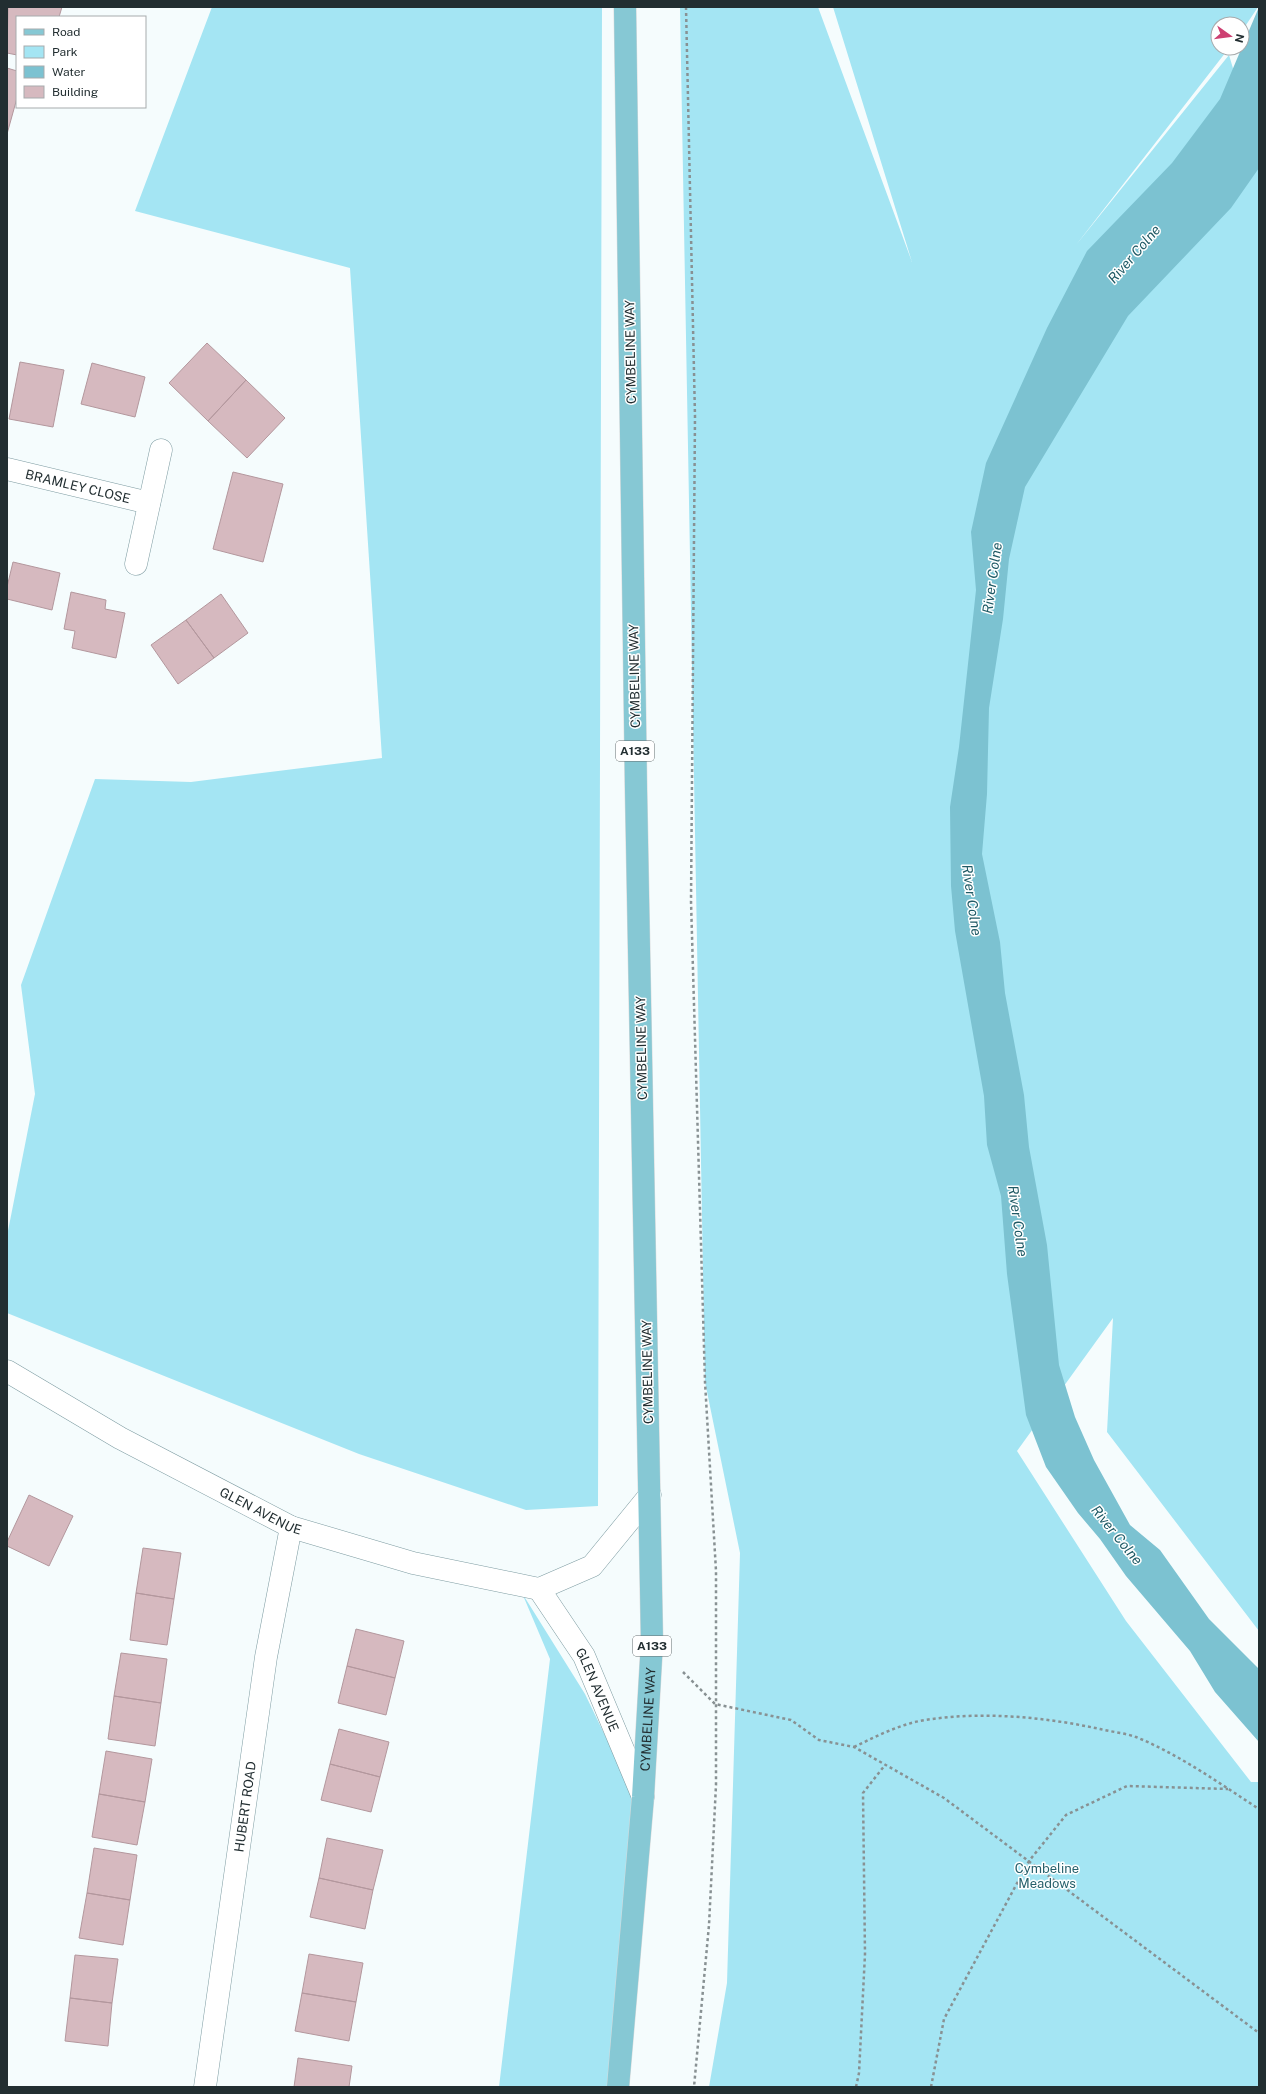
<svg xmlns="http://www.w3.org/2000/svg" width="1266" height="2094" font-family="'Public Sans',sans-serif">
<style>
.green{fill:#a4e5f3}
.water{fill:#7cc2d1}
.building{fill:#d6b9bf;stroke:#b3979d}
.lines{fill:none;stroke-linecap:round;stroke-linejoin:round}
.minor-casing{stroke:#7e9ca2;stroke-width:23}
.major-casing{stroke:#d7d9da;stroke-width:23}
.path{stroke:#889193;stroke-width:2.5;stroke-dasharray:3 3;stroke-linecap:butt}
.minor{stroke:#fff;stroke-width:22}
.major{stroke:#86c8d4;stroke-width:22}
.labels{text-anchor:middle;stroke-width:3;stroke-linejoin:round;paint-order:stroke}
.shield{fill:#fff;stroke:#646d6f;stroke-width:1}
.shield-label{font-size:12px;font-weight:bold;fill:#222e31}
.street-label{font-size:13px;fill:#222e31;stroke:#fff}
.park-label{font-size:13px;fill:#27616c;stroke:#fff}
.water-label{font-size:14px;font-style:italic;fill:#1f5a65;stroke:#fff}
</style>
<rect width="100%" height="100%" fill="#f5fcfd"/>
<path class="green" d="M212,7h390l-4,1499 -72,4 -167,-56 -352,-141v-77l28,-142 -14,-109 74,-206 96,3 191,-24 -32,-490 -215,-57z
M680,7h138l94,255 -79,-255h425l-16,24v-7h-24v24h11l-153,197 153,-190 30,100v1476l-152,-199 6,-114 -96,133 109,170 125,161h8v305h-550l18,-104 13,-430 -35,-171z
M522,1593l63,101 54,112 -28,281h-112l51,-428z"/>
<path class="water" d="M1259,7v161l-28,40 -103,108 -103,171 -16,72 -6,60 -14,89 -2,86 -5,60 18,88 5,51 19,102 5,52 18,98 12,120 16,52 19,43 36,65 30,25 49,69 50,50v73l-44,-50 -25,-41 -64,-75 -26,-37 -22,-26 -32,-46 -20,-52 -19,-141 -6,-78 -14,-51 -3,-49 -29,-165 -4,-45 -1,-79 9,-60 17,-157 -5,-58 15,-69 61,-135 40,-77 85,-88 48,-64z"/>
<path class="building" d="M8,7h54l-3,10h-42v38l-10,-2z
M7,68l10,3v27l-10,36z
M207,343l39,37 -38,41 -39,-38z
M20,362l44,8 -11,57 -44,-8z
M92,363l53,14 -10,40 -54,-13z
M246,380l39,38 -38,40 -39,-37z
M233,472l50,12 -20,78 -50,-13z
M13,562l47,11 -8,37 -45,-11v-12z
M71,592l35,8 -1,9 20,4 -9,45 -44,-10 3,-17 -11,-2z
M221,594l27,39 -34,25 -28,-38z
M186,620l28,38 -36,26 -27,-39z
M29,1495l44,21 -24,50 -42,-20v-4z
M143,1548l38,5 -7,46 -38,-6z
M136,1593l38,6 -7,46 -37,-5z
M356,1629l48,12 -9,37 -48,-12z
M121,1653l46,6 -6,44 -47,-7z
M347,1666l48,12 -9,37 -48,-12z
M114,1696l47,7 -6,43 -47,-7z
M339,1729l50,13 -9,35 -50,-13z
M106,1751l46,8 -7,43 -46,-8z
M330,1764l50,13 -9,35 -50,-12z
M99,1794l46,8 -8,43 -45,-8z
M327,1838l56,12 -10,40 -54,-12z
M94,1848l43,7 -7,45 -43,-7z
M319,1878l54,12 -8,39 -55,-12z
M87,1893l43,7 -7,45 -44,-7z
M309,1954l54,9 -7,39 -54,-9z
M75,1955l43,4 -6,44 -42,-5z
M302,1993l54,9 -7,39 -54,-10z
M70,1998l42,5 -4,43 -43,-5z
M298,2058l54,8 -3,21h-55z"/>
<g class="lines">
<g class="minor-casing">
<g id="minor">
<path id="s1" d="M7,469l142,34"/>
<path d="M136,564l25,-114"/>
<path id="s2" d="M7,1371l113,67 171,89 122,36 126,26 53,-23 58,-71"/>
<path id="s3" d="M539,1589l45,67 59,141"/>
<path id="s4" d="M205,2087l61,-430 25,-130"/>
</g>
</g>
<g class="major-casing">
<g id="major">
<path id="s5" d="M618,2087l25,-290 9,-155 -16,-853 -11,-782"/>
</g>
</g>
<path class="path" d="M686,7l9,410 -4,484 14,481 11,189v214l-7,140 -15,162
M683,1672l32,32 76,16 28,20 35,7 90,51 315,235
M854,1747c23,-11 46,-23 71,-27 58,-9 119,-3 175,9 12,3 25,4 36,8 44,18 83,46 123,72
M856,2087l3,-14 6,-119 -2,-161 22,-28
M931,2087l13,-68 85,-158 37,-46 61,-29 101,3"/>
<use href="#minor" class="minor"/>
<use href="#major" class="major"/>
</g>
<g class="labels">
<g class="shield">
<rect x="616" y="741" width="38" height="20" rx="3"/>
<rect x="633" y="1636" width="38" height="20" rx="3"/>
</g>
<g class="shield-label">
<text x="635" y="755">A133</text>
<text x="652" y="1650">A133</text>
</g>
<g class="street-label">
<text transform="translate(630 352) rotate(-91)" y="5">CYMBELINE WAY</text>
<text dy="5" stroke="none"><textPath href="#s1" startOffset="73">BRAMLEY CLOSE</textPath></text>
<text transform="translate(634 676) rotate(-91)" y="5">CYMBELINE WAY</text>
<text transform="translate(641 1048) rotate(-91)" y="5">CYMBELINE WAY</text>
<text transform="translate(647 1372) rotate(-91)" y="5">CYMBELINE WAY</text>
<text dy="5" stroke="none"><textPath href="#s2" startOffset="290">GLEN AVENUE</textPath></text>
<text dy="5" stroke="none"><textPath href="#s3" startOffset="117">GLEN AVENUE</textPath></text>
<text dy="5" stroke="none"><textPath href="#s5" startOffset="369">CYMBELINE WAY</textPath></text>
<text dy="5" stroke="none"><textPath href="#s4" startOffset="283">HUBERT ROAD</textPath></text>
</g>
<g class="park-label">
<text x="1047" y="1873">Cymbeline<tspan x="1047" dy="15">Meadows</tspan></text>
</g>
<g class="water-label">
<text transform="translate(1134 254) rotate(-49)" y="5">River Colne</text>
<text transform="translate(992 578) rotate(-82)" y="5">River Colne</text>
<text transform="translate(972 900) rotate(82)" y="5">River Colne</text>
<text transform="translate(1018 1221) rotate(82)" y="5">River Colne</text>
<text transform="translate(1117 1535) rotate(51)" y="5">River Colne</text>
</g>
</g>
<rect width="1266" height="2094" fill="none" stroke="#222e31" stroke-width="16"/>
<rect x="16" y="16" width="130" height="92" fill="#ffffff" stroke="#a7abad"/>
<rect x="24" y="29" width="20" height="6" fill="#86c8d4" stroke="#a7abad"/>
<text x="52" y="36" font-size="12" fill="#222e31">Road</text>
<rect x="24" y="46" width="20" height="12" fill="#a4e5f3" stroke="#a7abad"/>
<text x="52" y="56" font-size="12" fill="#222e31">Park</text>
<rect x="24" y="66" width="20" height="12" fill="#7cc2d1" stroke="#a7abad"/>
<text x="52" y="76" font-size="12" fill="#222e31">Water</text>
<rect x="24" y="86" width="20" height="12" fill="#d6b9bf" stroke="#a7abad"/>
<text x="52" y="96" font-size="12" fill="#222e31">Building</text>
<g transform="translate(1230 36) rotate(104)"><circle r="19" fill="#ffffff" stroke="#a7abad"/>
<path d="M0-3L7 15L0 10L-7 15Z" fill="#cd4072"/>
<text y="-6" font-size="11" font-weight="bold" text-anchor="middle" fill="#222e31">N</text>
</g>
</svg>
